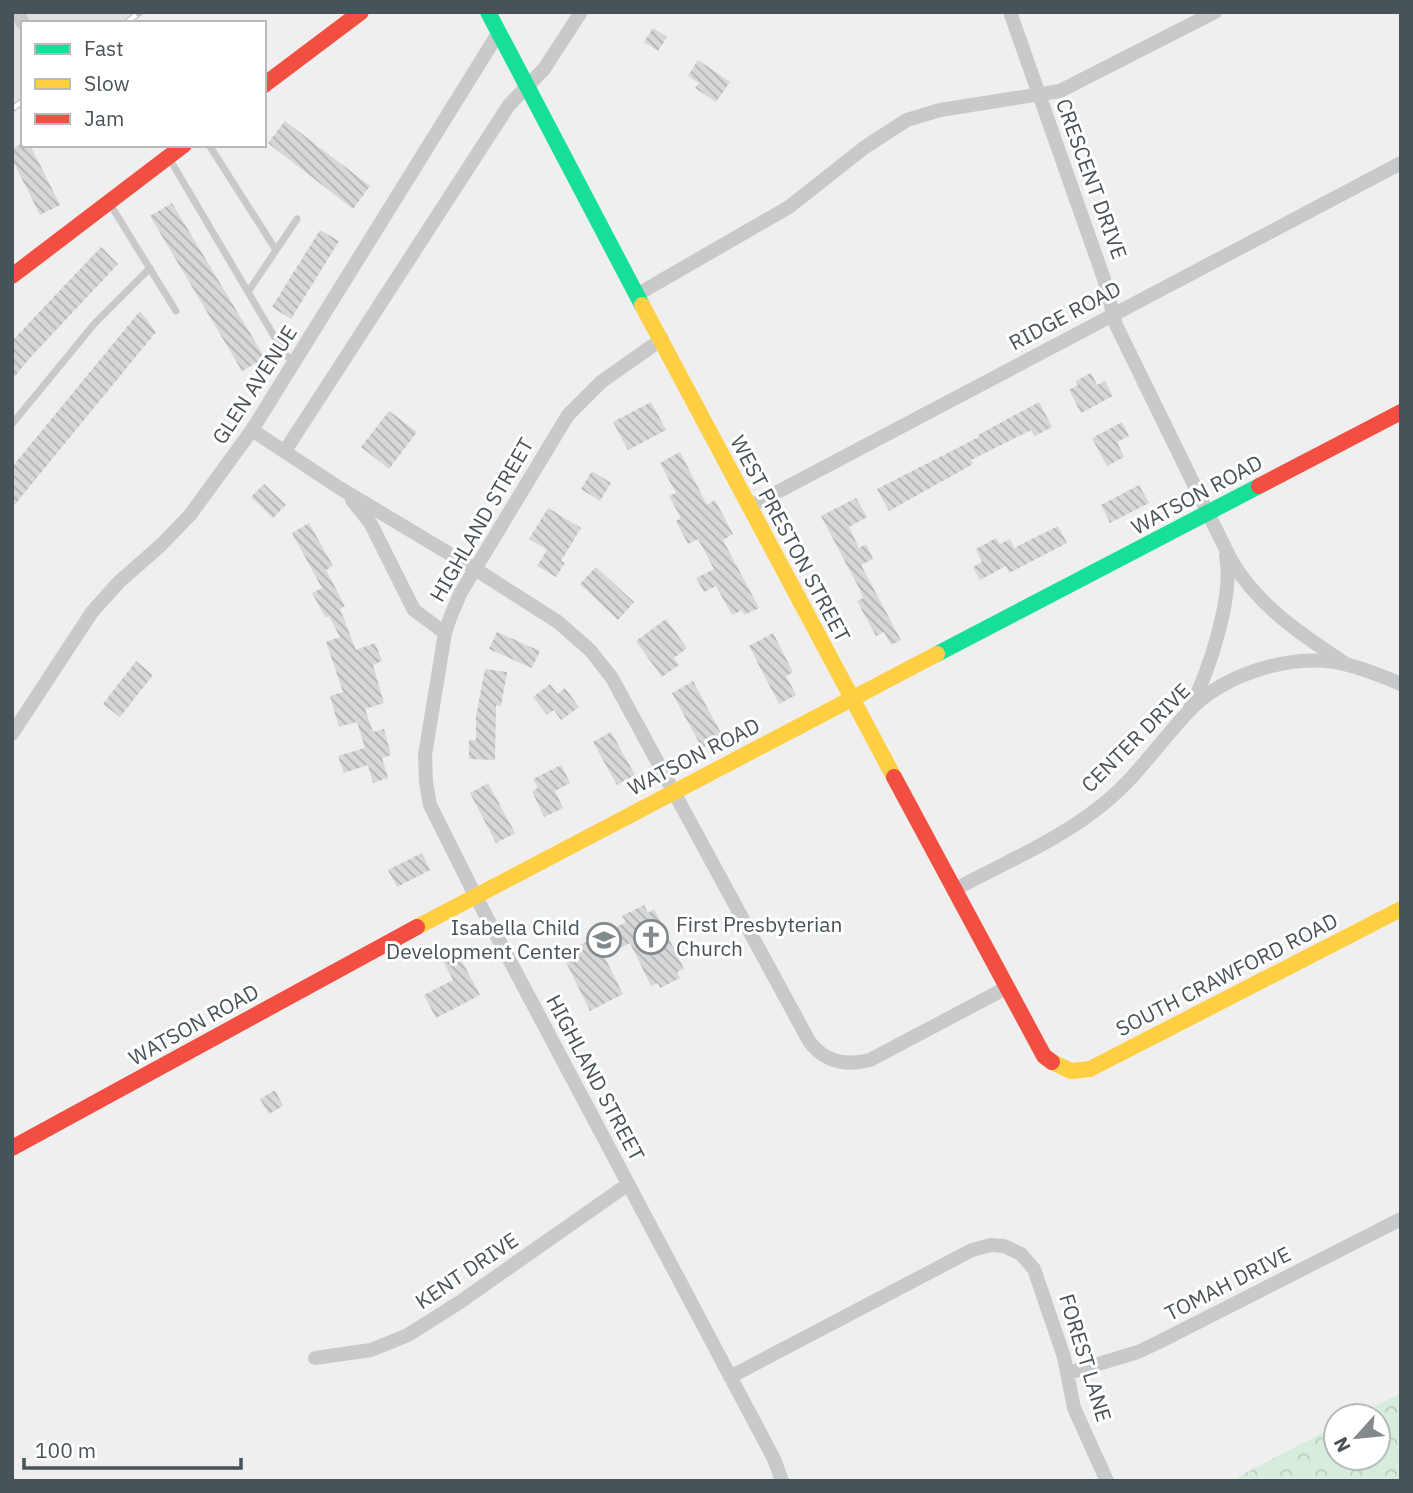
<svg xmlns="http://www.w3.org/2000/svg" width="1413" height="1493" font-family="'IBM Plex Sans',sans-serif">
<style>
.education{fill:#e1e0e0}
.forest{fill:url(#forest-crowns)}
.building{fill:url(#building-back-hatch)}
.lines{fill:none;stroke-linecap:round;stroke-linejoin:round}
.lane{stroke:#c7c9ca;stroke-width:7}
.street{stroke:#c7c9ca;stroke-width:14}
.fast{stroke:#16e098;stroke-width:16}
.slow{stroke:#ffcf43;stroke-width:16}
.jam{stroke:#f24e42;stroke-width:16}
.rail-casing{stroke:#c3c4c5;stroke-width:7}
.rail{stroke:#fff;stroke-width:4.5;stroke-dasharray:13;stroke-linecap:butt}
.labels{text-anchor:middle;stroke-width:6;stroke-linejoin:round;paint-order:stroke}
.street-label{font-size:21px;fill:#485359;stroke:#fff}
.poi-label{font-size:21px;fill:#485359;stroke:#fff;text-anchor:start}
</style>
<defs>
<pattern id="forest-crowns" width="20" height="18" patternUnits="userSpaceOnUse" patternTransform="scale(1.75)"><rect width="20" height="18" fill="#d6ecdc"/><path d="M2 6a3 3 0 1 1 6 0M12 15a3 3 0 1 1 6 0" fill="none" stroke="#b9ccbf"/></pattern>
<pattern id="building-back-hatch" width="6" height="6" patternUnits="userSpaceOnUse" patternTransform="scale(1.75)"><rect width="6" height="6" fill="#d5d7d8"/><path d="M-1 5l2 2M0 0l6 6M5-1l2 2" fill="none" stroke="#afb1b2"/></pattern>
</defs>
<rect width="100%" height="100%" fill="#efefef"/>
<path class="education" d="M12,12h126l-14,11h-101v75l-11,8z"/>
<path class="forest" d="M1401,1393v88h-161l-2,-4 98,-51v32h42v-42h-22z"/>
<path class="building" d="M653,28l14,9 -9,14 -14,-9z
M698,60l32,22 -14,20 -21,-14 4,-5 -11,-7z
M285,121l85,65 -17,23 -85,-66z
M19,145h11l30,60 -20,10 -28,-56v-10z
M172,203l93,155 -23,13 -92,-155z
M320,230l19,11 -48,78 -19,-12z
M101,247l17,17 -90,96 -16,20v-39z
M140,311l16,21 -144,176v-41z
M1091,373l6,12 8,-4 8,15 -32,17 -12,-23 9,-5 -2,-4z
M651,402l15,28 -38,20 -15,-28z
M1039,402l13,25 -17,9 -4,-6 -60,30 2,4 -84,47 -12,-22 102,-52 -1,-2z
M389,411l28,21 -28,37 -28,-22z
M1122,422l7,14 -12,6 7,15 -17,9 -15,-28z
M680,452l27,53 8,-5 18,34 -10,6 36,68 -15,7 -2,-5 -10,5 -16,-29 -12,6 -8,-14 18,-9 -16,-30 -10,5 -12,-23 5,-3 -12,-22 7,-3 -16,-30z
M592,471l19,12 -11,18 -19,-12z
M264,484l22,21 -13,13 -22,-21z
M1139,485l10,18 -39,20 -9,-18z
M856,498l11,19 -18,10 10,21 7,-4 7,15 -12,6 40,75 -10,5 -7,-13 -8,4 -19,-35 6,-3 -3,-8 -39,-74z
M548,508l33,20 -20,33 4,2 -9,14 -19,-11 10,-16 -18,-11z
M309,523l24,43 -7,4 19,36 -5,3 16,41 19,-7 7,18 -9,4 11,38 -19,6 8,23 11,-3 7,26 -9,3 6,20 -15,5 -5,-18 -24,8 -6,-17 27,-8 -8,-26 -18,5 -9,-31 13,-4 -17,-50 14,-5 -11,-21 -3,2 -14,-25 10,-5 -30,-55z
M1058,526l9,17 -58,30 -3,-7 -26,14 -7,-13 9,-5 -6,-13 20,-11 4,6 10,-5 4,9z
M596,567l38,35 -16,18 -38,-36z
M666,619l21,29 -13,10 5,7 -17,12 -26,-36z
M497,632l43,19 -8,17 -43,-19z
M773,633l20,39 -7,4 10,19 -17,9 -30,-58z
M136,661l17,14 -33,42 -17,-13z
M485,669l22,3 -6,34 -5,-1 -1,55 -26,-1v-19h7v-23z
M693,681l30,56 -21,11 -30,-55z
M550,684l8,10 7,-6 14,19 -18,13 -7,-10 -7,5 -14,-18z
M611,732l24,43 -18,10 -24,-43z
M561,765l9,18 -15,8 8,17 -19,9 -12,-26 6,-3 -5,-9z
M488,783l27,50 -19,10 -26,-50z
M422,853l8,17 -33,17 -9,-17z
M644,905l4,8 6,-4 30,60 -7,3 3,6 -20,10 -2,-5 -7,3 -21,-43 -26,13 19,38 -33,17 -28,-57 64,-32 -4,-6z
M457,952l23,43 -44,23 -12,-23 29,-15 -11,-21z
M275,1090l8,16 -14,8 -9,-15z"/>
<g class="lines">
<path class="lane" d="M209,145l67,105
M169,158l115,195 10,10
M110,204l66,107
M248,292l49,-73
M12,424l83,-101 55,-55"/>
<path class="street" d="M17,12l6,11
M1010,12l94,267 12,46 115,235c27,46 71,75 115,104
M638,294l151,-87 76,-60 42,-27 33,-10 120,-19 155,-79
M662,339l-61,43 -33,33 -108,179 -10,24 -5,15 -20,122 1,27 4,23 45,90 299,564 8,22
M252,430l86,57 137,82 83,53 32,28 22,28 197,363c15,21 37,25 61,19l136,-72
M285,451l224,-346 35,-36 37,-57
M352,500l19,24 43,86 31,23
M749,507l652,-344
M1190,708c19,-36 44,-112 36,-152
M12,734l80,-122 27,-30 42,-37 29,-30 62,-85 247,-398
M954,890c49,-27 104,-49 148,-85 35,-28 56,-61 86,-93 34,-37 98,-57 147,-50 23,4 45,13 66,22
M315,1358l56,-8 37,-15 52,-33 167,-117
M1068,1373l70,-21 21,-10 242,-123
M730,1377l242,-127 19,-5 13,1 17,8 13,15 30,88 10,51 33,73"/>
<path class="fast" d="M488,12l154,293
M937,654l322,-168"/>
<path class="slow" d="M642,305l252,472
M417,927l520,-273
M1052,1062l19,9 19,-2 311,-160"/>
<path class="jam" d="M264,85l97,-73
M12,276l172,-131
M1259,486l142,-74
M894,777l150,279 8,6
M12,1148l405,-221"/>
<g class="rail-casing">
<path id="rail" d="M126,23l14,-11
M12,109l11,-8"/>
</g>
<use href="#rail" class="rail"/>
</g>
<defs>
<g id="church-ring" transform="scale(1.75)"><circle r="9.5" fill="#fff" stroke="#828a8e" stroke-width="1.5"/><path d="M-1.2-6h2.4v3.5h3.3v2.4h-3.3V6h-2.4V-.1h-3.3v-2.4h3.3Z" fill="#828a8e"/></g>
<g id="school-ring" transform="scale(1.75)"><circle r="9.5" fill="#fff" stroke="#828a8e" stroke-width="1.5"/><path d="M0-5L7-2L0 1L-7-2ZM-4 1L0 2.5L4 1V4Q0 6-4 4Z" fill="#828a8e"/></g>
</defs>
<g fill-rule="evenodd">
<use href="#church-ring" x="651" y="937"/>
<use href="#school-ring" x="604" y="940"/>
</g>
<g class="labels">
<g class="street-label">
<text transform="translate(1091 179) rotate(70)" y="7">CRESCENT DRIVE</text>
<text transform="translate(1065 316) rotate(-28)" y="7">RIDGE ROAD</text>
<text transform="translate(255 385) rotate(-57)" y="7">GLEN AVENUE</text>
<text transform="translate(1197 495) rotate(-28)" y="7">WATSON ROAD</text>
<text transform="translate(482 520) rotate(-60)" y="7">HIGHLAND STREET</text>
<text transform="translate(790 539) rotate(62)" y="7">WEST PRESTON STREET</text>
<text transform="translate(1136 738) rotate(-45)" y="7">CENTER DRIVE</text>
<text transform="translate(694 757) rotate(-27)" y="7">WATSON ROAD</text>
<text transform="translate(1227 975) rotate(-27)" y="7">SOUTH CRAWFORD ROAD</text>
<text transform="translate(194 1025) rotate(-29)" y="7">WATSON ROAD</text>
<text transform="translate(595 1078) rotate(62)" y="7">HIGHLAND STREET</text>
<text transform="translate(467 1271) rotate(-34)" y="7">KENT DRIVE</text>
<text transform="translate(1228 1284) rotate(-27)" y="7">TOMAH DRIVE</text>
<text transform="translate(1085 1358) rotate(73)" y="7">FOREST LANE</text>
</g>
<g class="poi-label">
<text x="676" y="932">First Presbyterian<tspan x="676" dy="24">Church</tspan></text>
<text x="580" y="935" text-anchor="end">Isabella Child<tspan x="580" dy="24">Development Center</tspan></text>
</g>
</g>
<rect width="1413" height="1493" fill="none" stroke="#485359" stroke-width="28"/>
<rect x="21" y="21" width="245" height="126" fill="#ffffff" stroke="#b6babd" stroke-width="2"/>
<rect x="35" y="44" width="35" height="10" fill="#16e098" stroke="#b6babd" stroke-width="2"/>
<text x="84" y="56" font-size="21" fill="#485359">Fast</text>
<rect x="35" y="79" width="35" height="10" fill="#ffcf43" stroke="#b6babd" stroke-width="2"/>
<text x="84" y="91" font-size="21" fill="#485359">Slow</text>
<rect x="35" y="114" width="35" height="10" fill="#f24e42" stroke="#b6babd" stroke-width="2"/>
<text x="84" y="126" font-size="21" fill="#485359">Jam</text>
<g transform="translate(1357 1437) rotate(243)"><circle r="33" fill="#ffffff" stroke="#b6babd" stroke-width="2"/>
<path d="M0-5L12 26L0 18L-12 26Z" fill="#828a8e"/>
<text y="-10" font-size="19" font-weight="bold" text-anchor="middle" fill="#485359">N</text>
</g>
<path d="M24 1458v10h217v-10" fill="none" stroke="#485359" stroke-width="3.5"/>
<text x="35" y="1458" font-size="21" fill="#485359" stroke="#ffffff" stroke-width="5" paint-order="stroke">100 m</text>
</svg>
